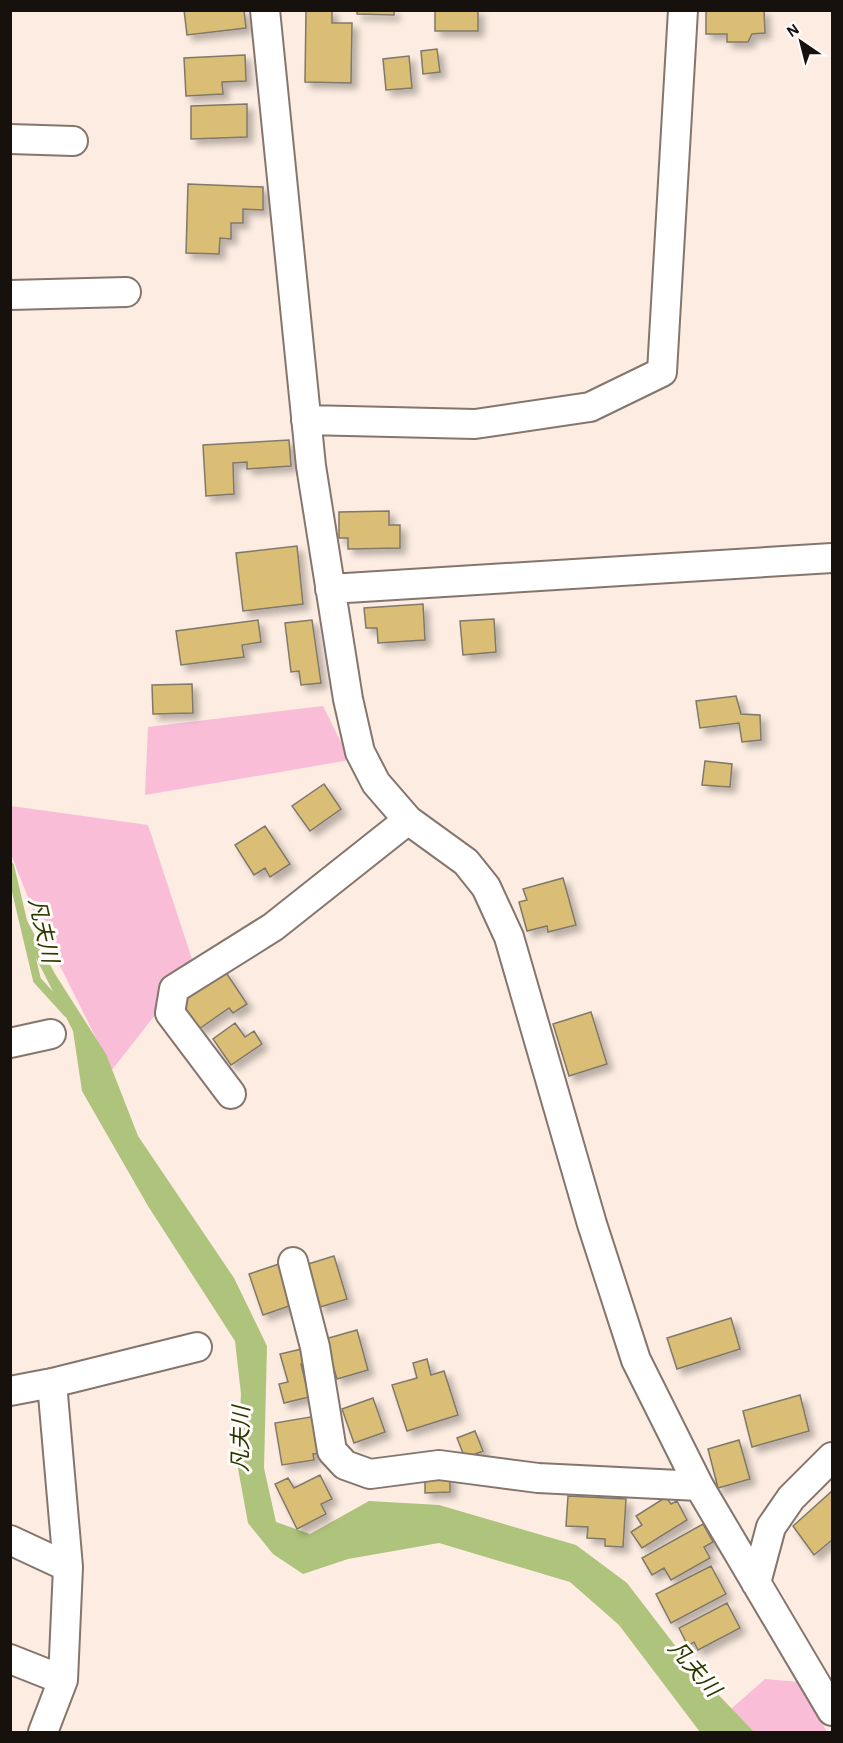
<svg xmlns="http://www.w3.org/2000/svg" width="843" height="1743" font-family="'Alegreya Sans','Noto Sans JP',sans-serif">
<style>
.green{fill:#f9bdd8}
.water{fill:#aec37b}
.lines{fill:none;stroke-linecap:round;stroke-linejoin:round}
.stream{stroke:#aec37b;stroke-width:8}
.building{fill:#dbbe74;stroke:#7f796b;stroke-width:1.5;filter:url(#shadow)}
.minor-casing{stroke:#84766d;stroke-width:32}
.minor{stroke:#fff;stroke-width:28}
.labels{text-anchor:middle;stroke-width:6;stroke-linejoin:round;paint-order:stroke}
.water-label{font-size:22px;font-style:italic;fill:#2c3800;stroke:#fffcfa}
</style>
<defs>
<filter id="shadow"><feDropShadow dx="5.5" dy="5.5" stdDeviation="3" flood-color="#0004"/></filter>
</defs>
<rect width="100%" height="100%" fill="#fcece1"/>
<path class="green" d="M323,706l27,54 -205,35 3,-68z
M11,806l137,19 46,140 -82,105 -76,-152 -25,-64z
M765,1679l34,3 28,50h-103l-1,-16z"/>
<path class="water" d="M22,911l33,63 51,80 32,82 96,142 33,68 -3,122 12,54 34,12 59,-33 70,4 137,40 51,38 63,82 64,67h-54l-81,-107 -49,-43 -131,-39 -91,16 -45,15 -30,-20 -25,-31 -11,-60 4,-69 -6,-53 -87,-135 -66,-115 -9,-60 -44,-87z"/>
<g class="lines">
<path class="stream" d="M10,866l27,114 30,33"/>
</g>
<path class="building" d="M184,10h60l2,18 -59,7z
M306,10h26v13h20l-1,60 -46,-1z
M357,10h37v5l-37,-1z
M435,10h43v21h-43z
M706,10h58l1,23 -13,1 -4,8h-21v-8h-21z
M437,49l3,23 -17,2 -2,-23z
M245,55l1,26 -24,1 1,12 -37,2 -2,-38z
M409,56l3,32 -26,2 -3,-31z
M247,104v33l-56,2v-33z
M188,184l75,3v23l-20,-1v14h-12v16l-11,-1 -1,16 -33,-1z
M289,440l2,26 -44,3v-7l-14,1 1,31 -28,2 -3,-51z
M389,511v14h11v23l-52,1v-11h-9v-26z
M297,546l6,58 -60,7 -7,-58z
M423,604l2,36 -47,3 -1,-15h-11l-2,-20z
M494,619l2,33 -33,3 -3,-34z
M258,620l3,22 -19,3 2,12 -63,8 -5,-34z
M312,620l9,63 -20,2 -2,-14 -8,1 -6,-49z
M192,684l1,29 -40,1 -1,-29z
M736,696l5,18 19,1 1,25 -19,2 -3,-19 -39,5 -4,-27z
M705,761l27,3 -2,23 -28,-2z
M324,784l17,25 -31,22 -18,-25z
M265,826l25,38 -20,13 -5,-9 -11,7 -19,-30z
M563,878l13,47 -28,7 -1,-6 -20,5 -8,-29 8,-2 -4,-11z
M225,971l22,33 -14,9 -4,-5 -30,21 -19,-29z
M591,1012l16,52 -38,12 -16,-52z
M235,1023l10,14 9,-6 8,13 -31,21 -18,-26z
M334,1256l13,43 -27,8 -12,-43z
M279,1264l13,41 -29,10 -14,-41z
M731,1318l9,31 -63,20 -10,-31z
M357,1330l11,40 -31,9 -12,-40z
M306,1348l3,14 -8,2 8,33 -25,6 -5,-19 9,-2 -8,-28z
M427,1359l4,16 13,-4 14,44 -51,16 -15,-46 25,-7 -4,-15z
M800,1395l9,36 -57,16 -9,-36z
M373,1398l12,34 -31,11 -12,-34z
M316,1416l5,37 -8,1 1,6 -32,5 -7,-42z
M475,1431l8,20 -18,7 -8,-20z
M739,1440l11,39 -32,9 -10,-39z
M320,1475l12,24 -11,5 5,10 -29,15 -22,-45 13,-6 6,10z
M425,1475h25v17l-25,1z
M832,1491v49l-18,15 -21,-29z
M568,1496l58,3 -3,48 -18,-1v-7l-18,-1 1,-11 -22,-1z
M666,1497l5,7 6,-3 10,19 -45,28 -11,-16 11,-7 -6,-9z
M703,1524l10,18 -9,5 6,11 -39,22 -7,-12 -12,7 -10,-17z
M711,1566l15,28 -55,29 -15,-29z
M727,1603l13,25 -42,22 -4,-8 -6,4 -9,-18z"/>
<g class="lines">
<g class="minor-casing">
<path id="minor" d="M265,10l46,456 37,233 12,53 16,31 32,37 58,42 20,25 23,50 83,287 44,136 63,126 133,225
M10,139l63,2
M10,295l116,-3
M306,420l169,4 115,-17 72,-35 21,-362
M330,589l502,-31
M10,1043l41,-9
M231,1094l-61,-81 4,-24 99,-62 135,-107
M293,1262l22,85 17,104 13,14 25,9 69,-9 99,13 161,8
M10,1391l42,-8 145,-36
M10,1540l58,27
M756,1583l15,-56 20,-29 41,-41
M10,1659l53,21
M43,1732l20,-52 5,-113 -16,-184"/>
</g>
<use href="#minor" class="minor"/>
</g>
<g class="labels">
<g class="water-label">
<text transform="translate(44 930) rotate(77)" y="8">凡夫川</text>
<text transform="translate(240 1439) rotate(-89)" y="8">凡夫川</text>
<text transform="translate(695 1668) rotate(49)" y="8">凡夫川</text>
</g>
</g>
<rect width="843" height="1743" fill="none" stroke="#17110e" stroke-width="24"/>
<g transform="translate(801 42) rotate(325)" stroke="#fffcfa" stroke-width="4.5" paint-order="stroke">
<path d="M0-4.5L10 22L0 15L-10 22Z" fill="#17110e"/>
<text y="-9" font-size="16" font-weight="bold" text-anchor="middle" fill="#17110e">N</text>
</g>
</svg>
